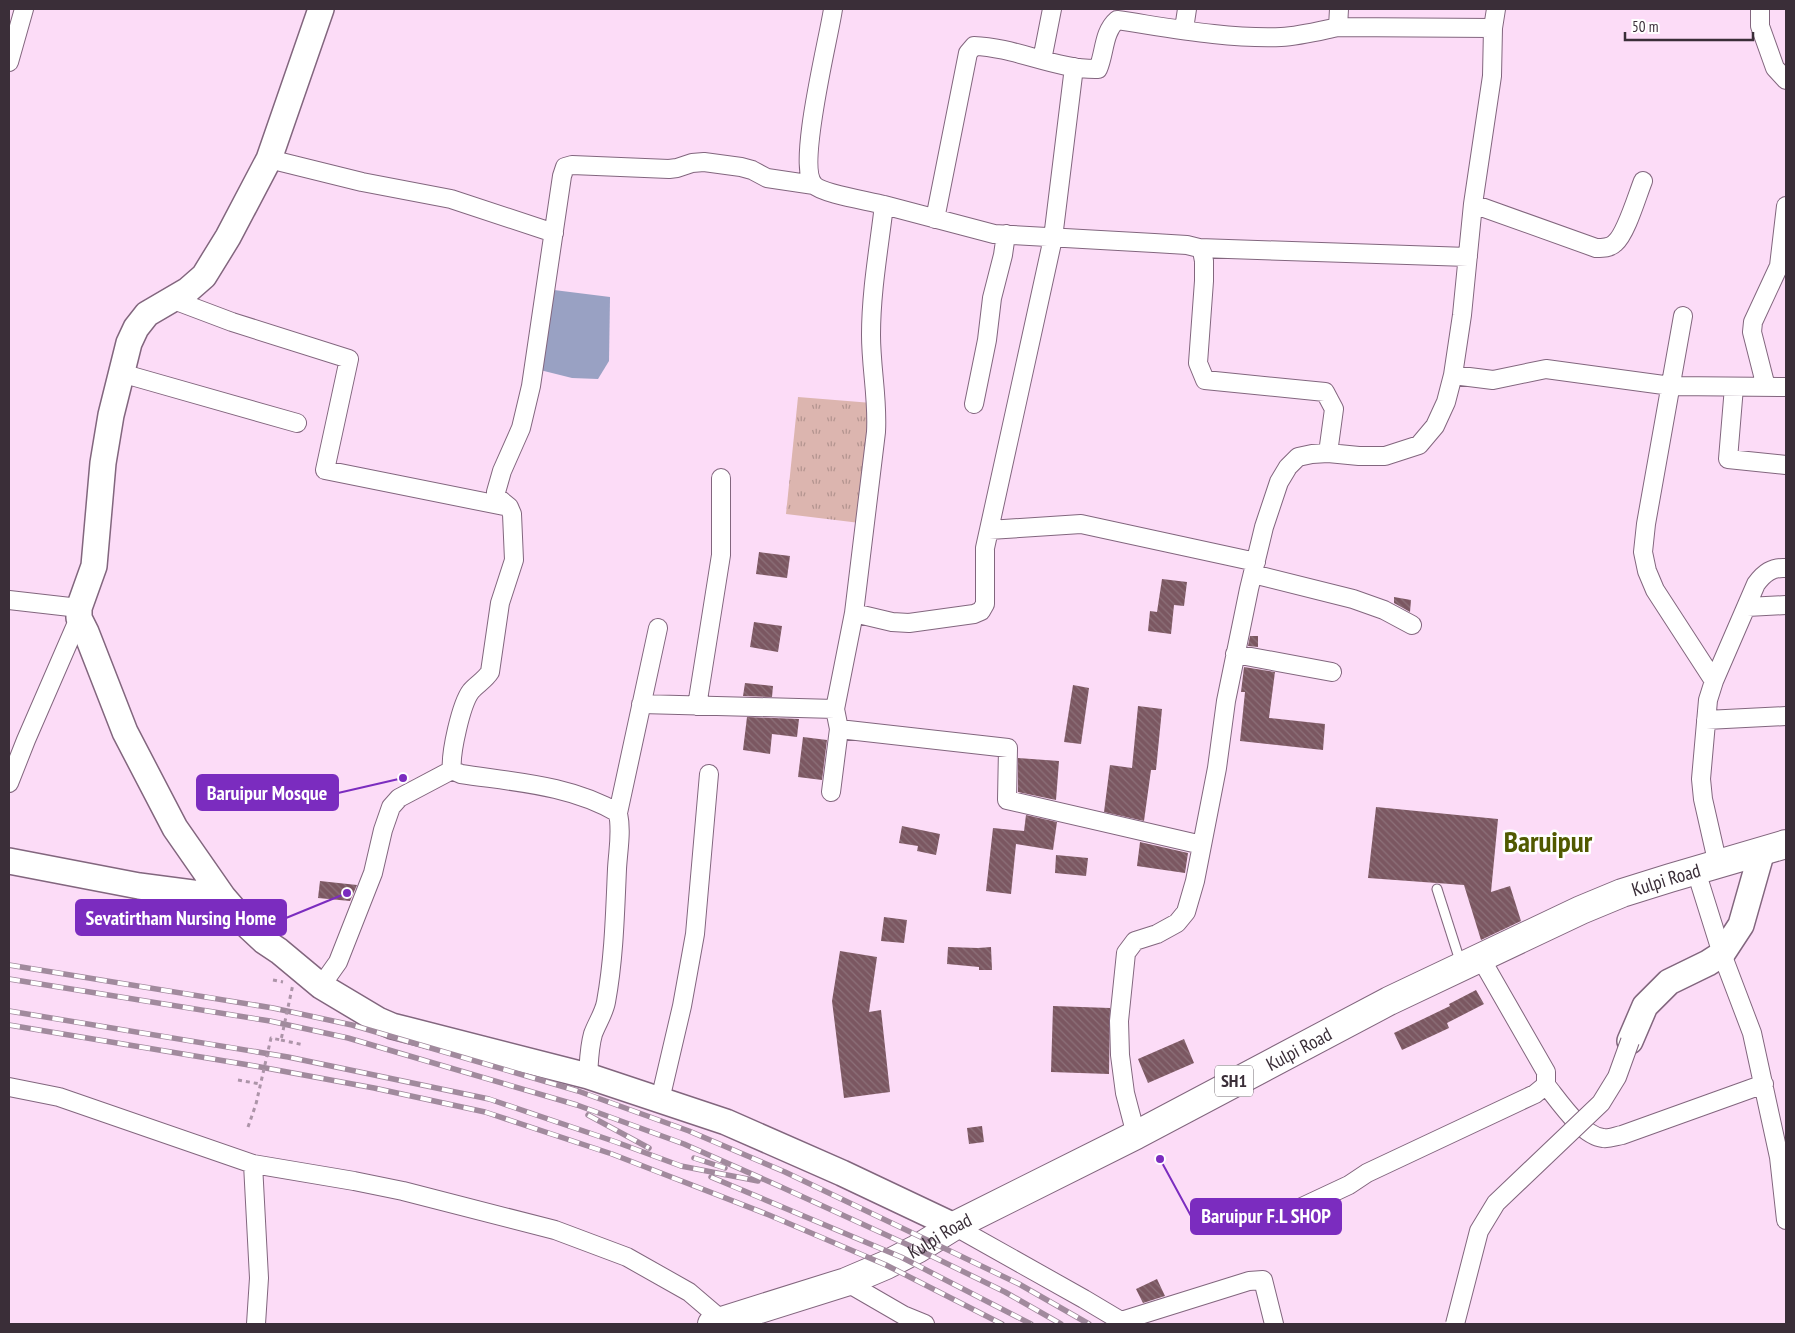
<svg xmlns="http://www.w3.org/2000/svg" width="1795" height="1333" font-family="'PT Sans Narrow',sans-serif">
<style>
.grass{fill:url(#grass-tufts)}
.water{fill:#99a1c3}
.building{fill:url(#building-back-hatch)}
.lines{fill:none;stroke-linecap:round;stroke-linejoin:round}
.lane-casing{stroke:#82667e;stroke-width:11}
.street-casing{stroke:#82667e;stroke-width:20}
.secondary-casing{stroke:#82667e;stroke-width:28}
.primary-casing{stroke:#82667e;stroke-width:30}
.path{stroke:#ac94a8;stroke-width:3;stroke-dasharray:4 4;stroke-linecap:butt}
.lane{stroke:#fff;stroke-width:9}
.street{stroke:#fff;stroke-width:18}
.secondary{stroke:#fff;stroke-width:25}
.primary{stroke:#fff;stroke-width:28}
.rail-casing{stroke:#a18a9d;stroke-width:5.5}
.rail{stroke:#fff;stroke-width:4;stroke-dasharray:11;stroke-linecap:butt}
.street-bridge-casing{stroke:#82667e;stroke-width:20;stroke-linecap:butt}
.path-bridge{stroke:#ac94a8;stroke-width:3;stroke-dasharray:4 4;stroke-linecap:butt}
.street-bridge{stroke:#fff;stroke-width:18}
.labels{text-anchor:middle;stroke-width:5;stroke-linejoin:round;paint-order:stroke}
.shield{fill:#fff;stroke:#756d74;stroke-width:1}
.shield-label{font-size:18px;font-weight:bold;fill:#3a2e38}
.street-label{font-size:19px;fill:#3a2e38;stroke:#fff}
.town-label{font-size:29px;font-weight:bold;fill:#515900;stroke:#fff}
.leader{fill:none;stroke:#7b2cbf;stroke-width:2}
.callout-dot{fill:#7b2cbf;stroke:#fff;stroke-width:2}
.callout{fill:#7b2cbf;stroke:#7b2cbf;stroke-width:2}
.callout-label{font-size:20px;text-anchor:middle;font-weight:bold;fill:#fff}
</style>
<defs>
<pattern id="grass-tufts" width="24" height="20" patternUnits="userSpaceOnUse" patternTransform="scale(1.25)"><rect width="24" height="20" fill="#dcb5af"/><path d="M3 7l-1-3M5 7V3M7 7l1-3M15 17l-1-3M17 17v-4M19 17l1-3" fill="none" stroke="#b3948f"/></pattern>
<pattern id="building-back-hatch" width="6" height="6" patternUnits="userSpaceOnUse" patternTransform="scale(1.25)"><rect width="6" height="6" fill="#7b5761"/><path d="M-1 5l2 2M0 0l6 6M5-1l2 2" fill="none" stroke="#8d717a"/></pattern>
</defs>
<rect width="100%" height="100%" fill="#fcdcf7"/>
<path class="grass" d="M798,397l74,6 -12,120 -74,-9z"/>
<path class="water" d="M554,290l56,7 -1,64 -11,18 -26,-1 -32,-8z"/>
<path class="building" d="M759,552l31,4 -3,22 -31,-4z
M1162,579l25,3 -3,24 -10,-1 -3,29 -23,-3 2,-20 7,1z
M1394,597l17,3 -1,12 -16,-9z
M754,622l28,4 -4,26 -28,-5z
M1250,636h8v11l-10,-1z
M1244,667l31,5 -6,46 56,6 -2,26 -83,-9 5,-49h-4z
M745,683l28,3 -1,11 -29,-1z
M1073,685l16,3 -8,56 -17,-2z
M1138,706l24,3 -6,61h-5l-7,51 -40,-9 6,-47 22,3z
M747,717l52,2 -2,18 -25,-3 -2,20 -27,-4z
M803,737l24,3 -5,40 -24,-3z
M1018,758l41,3 -3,39 -38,-8z
M1376,807l122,12 -7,73 19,-6 11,35 -40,19 -17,-55 -96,-7z
M1026,815l31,7 -4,28 -37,-6 -5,50 -25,-3 7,-63 31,3z
M902,826l38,8 -4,21 -19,-4 1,-5 -19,-3z
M1140,842l48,11 -3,20 -48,-7z
M1056,855l32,3 -2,18 -31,-3z
M320,881l37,4 -7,16 -32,-3z
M884,917l23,3 -3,23 -23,-2z
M948,947l30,1 13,-1 1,23h-13v-3l-32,-3z
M840,951l37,6 -8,55 12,-2 9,82 -46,6 -12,-97z
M1476,990l8,14 -37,19 2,5 -47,22 -8,-17 56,-27 -1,-2z
M1053,1006l57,2 -1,66 -58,-2z
M1184,1039l10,24 -46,20 -10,-24z
M982,1126l2,16 -15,2 -2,-16z
M1157,1279l8,17 -22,7 -7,-14z"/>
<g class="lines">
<g class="lane-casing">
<path id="lane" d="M1437,889l24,75"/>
</g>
<g class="street-casing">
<path id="street" d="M1760,9v17l15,42 11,12
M1338,27l155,1
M1184,29l3,-20
M1042,60l10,-51
M9,62l15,-53
M269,159l93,23 89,17 103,34
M1473,204l123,44c7,0 14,0 19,-5 11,-9 22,-47 28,-62
M884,205l110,29 160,9 33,2 12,3 3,3 2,10v20l-6,82 7,17 120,12 9,17 -6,44
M935,219l33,-166 6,-7c41,1 82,24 124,23 7,-16 5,-37 19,-49 54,8 109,19 164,17 19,-1 38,-6 57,-10l1,-18
M1199,248l269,9
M171,299l61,23 117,37 -24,111 184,37
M1683,316l-37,208 -3,28 4,19 8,19 59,91
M121,373l176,50
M1453,375l40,5 53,-11 125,17 115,1
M1734,387l-6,72 58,6
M1766,387l-14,-55 1,-10 26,-56 7,-60
M974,404l13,-64 5,-42 11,-43 3,-21
M989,530l92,-6 175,38
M1253,574l100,25 31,11 28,15
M9,600l70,8
M1747,607l39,-2
M854,613l38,9 17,1 65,-9 7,-3 4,-7v-56l68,-310 21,-171
M1235,654l97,18
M641,704l194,5
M697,706l24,-151v-77
M1706,720l80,-4
M839,729l169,19 -1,52 195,45
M9,783l17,-43 53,-122
M831,792l8,-63 -4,-20 19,-96 22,-181c2,-33 -5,-64 -5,-97 0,-44 8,-87 13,-130 -14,-4 -61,-11 -70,-20 -18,-19 15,-147 19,-176
M618,813l40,-185
M1718,865l-15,-66 -2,-20 7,-79 6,-19 42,-97c8,-11 16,-17 30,-16
M1696,871l26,83 30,79 27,124 7,63
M321,986l17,-24 35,-89 10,-43 8,-23 8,-9 53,-28
M588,1076c1,-14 1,-28 5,-42 4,-11 11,-21 13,-32 8,-44 9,-88 11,-133 1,-19 5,-37 1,-56 -47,-28 -104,-31 -157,-39l-9,-4c-2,-16 9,-66 19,-79 6,-7 14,-11 19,-19l10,-69 14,-43 -2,-46 -3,-7 -12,-10 -1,-5 6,-21 19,-43 10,-42 31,-210 3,-9 7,-2 97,4 8,-1 15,-5 12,-1 37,5 11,3 15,8 47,7
M1546,1085c13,16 36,51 57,53 6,1 13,-2 19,-3l142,-51
M9,1087l50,10 194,67 101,17 49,10 152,39 72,27 62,35 34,29
M660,1100l22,-94 13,-72 14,-160
M1136,1135l-11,-42 -5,-38 -1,-34 7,-68 9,-12 22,-7 20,-11 9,-11 9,-31 22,-113 9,-67 23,-112 15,-62 15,-45 9,-15 10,-10 14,-3 16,-1 31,3h26l34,-11 16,-19 11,-24 7,-27 9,-60 11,-111 19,-128 1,-48 3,-19
M253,1164l6,114 -3,46
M1302,1207l47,-22 18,-12 168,-79 11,-9v-13l-66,-115
M954,1226l130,73 42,25
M846,1282l57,33 22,9
M1121,1321l128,-40 14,-1 11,44"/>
</g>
<g class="secondary-casing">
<path id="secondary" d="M321,9l-52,150 -41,78 -24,39 -16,14 -41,24 -11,14 -7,15 -18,72 -8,48 -9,103 -15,42v10l7,14 39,100 50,96 48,69 26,30 15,14 15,10 42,35 57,34 14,6 196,50 138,46 116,51 112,53
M9,861l130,25 84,11
M1630,1041l15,-35 24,-24 39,-19 14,-9 19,-29 21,-74"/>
</g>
<g class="primary-casing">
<g id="primary">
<path id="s1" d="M712,1324l134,-42 40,-17 31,-16 37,-23 182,-91 253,-134 192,-91 41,-17 48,-15 116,-34"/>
</g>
</g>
<path class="path" d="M273,980l10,2
M281,1040l23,5
M238,1080l22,4
M248,1127l8,-23"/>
<use href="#lane" class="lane"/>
<use href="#street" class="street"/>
<use href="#secondary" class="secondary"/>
<use href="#primary" class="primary"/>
<g class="rail-casing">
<path id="rail" d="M9,965l264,43 79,17 226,66 111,40 96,41 234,112 70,40
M9,979l261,42 78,17 229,67 107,39 95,42 138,63 88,43 56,32
M9,1011l279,46 201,42 127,43 65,24 77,15
M9,1025l246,41 119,22 111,24 127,42 157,61 117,50 116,59
M588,1115l61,33
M694,1158l31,10
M711,1177l190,80 130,67"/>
</g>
<use href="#rail" class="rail"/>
<g class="street-bridge-casing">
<path id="street-bridge" d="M1455,1324l24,-93 17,-28 105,-100 16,-26 13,-36"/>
</g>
<path class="path-bridge" d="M256,1104l15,-66 10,2 12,-56"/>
<use href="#street-bridge" class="street-bridge"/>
</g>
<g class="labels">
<rect class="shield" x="1215" y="1065.5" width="38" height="31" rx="4"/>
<g class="shield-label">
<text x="1234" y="1087">SH1</text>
</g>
<g class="street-label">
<text dy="7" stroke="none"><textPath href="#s1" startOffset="1055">Kulpi Road</textPath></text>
<text dy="7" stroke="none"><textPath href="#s1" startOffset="650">Kulpi Road</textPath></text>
<text dy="7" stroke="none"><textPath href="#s1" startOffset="245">Kulpi Road</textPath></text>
</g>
<g class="town-label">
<text x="1548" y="852">Baruipur</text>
</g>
</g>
<path class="leader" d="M403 778L338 793M347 893L286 918M1160 1159L1191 1216"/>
<g class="callout-dot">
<circle cx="403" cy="778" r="5"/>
<circle cx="347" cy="893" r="5"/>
<circle cx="1160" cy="1159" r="5"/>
</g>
<g class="callout">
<rect x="197" y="775" width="141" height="35" rx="5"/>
<rect x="76" y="900" width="210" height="35" rx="5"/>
<rect x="1191" y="1199" width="150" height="35" rx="5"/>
</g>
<g class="callout-label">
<text x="267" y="800">Baruipur Mosque</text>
<text x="181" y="925">Sevatirtham Nursing Home</text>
<text x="1266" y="1223">Baruipur F.L SHOP</text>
</g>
<rect width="1795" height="1333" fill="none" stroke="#3a2e38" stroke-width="20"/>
<path d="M1625 32v8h128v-8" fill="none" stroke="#3a2e38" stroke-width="2.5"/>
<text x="1632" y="32" font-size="15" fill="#3a2e38" stroke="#ffffff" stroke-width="4" paint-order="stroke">50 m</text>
</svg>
